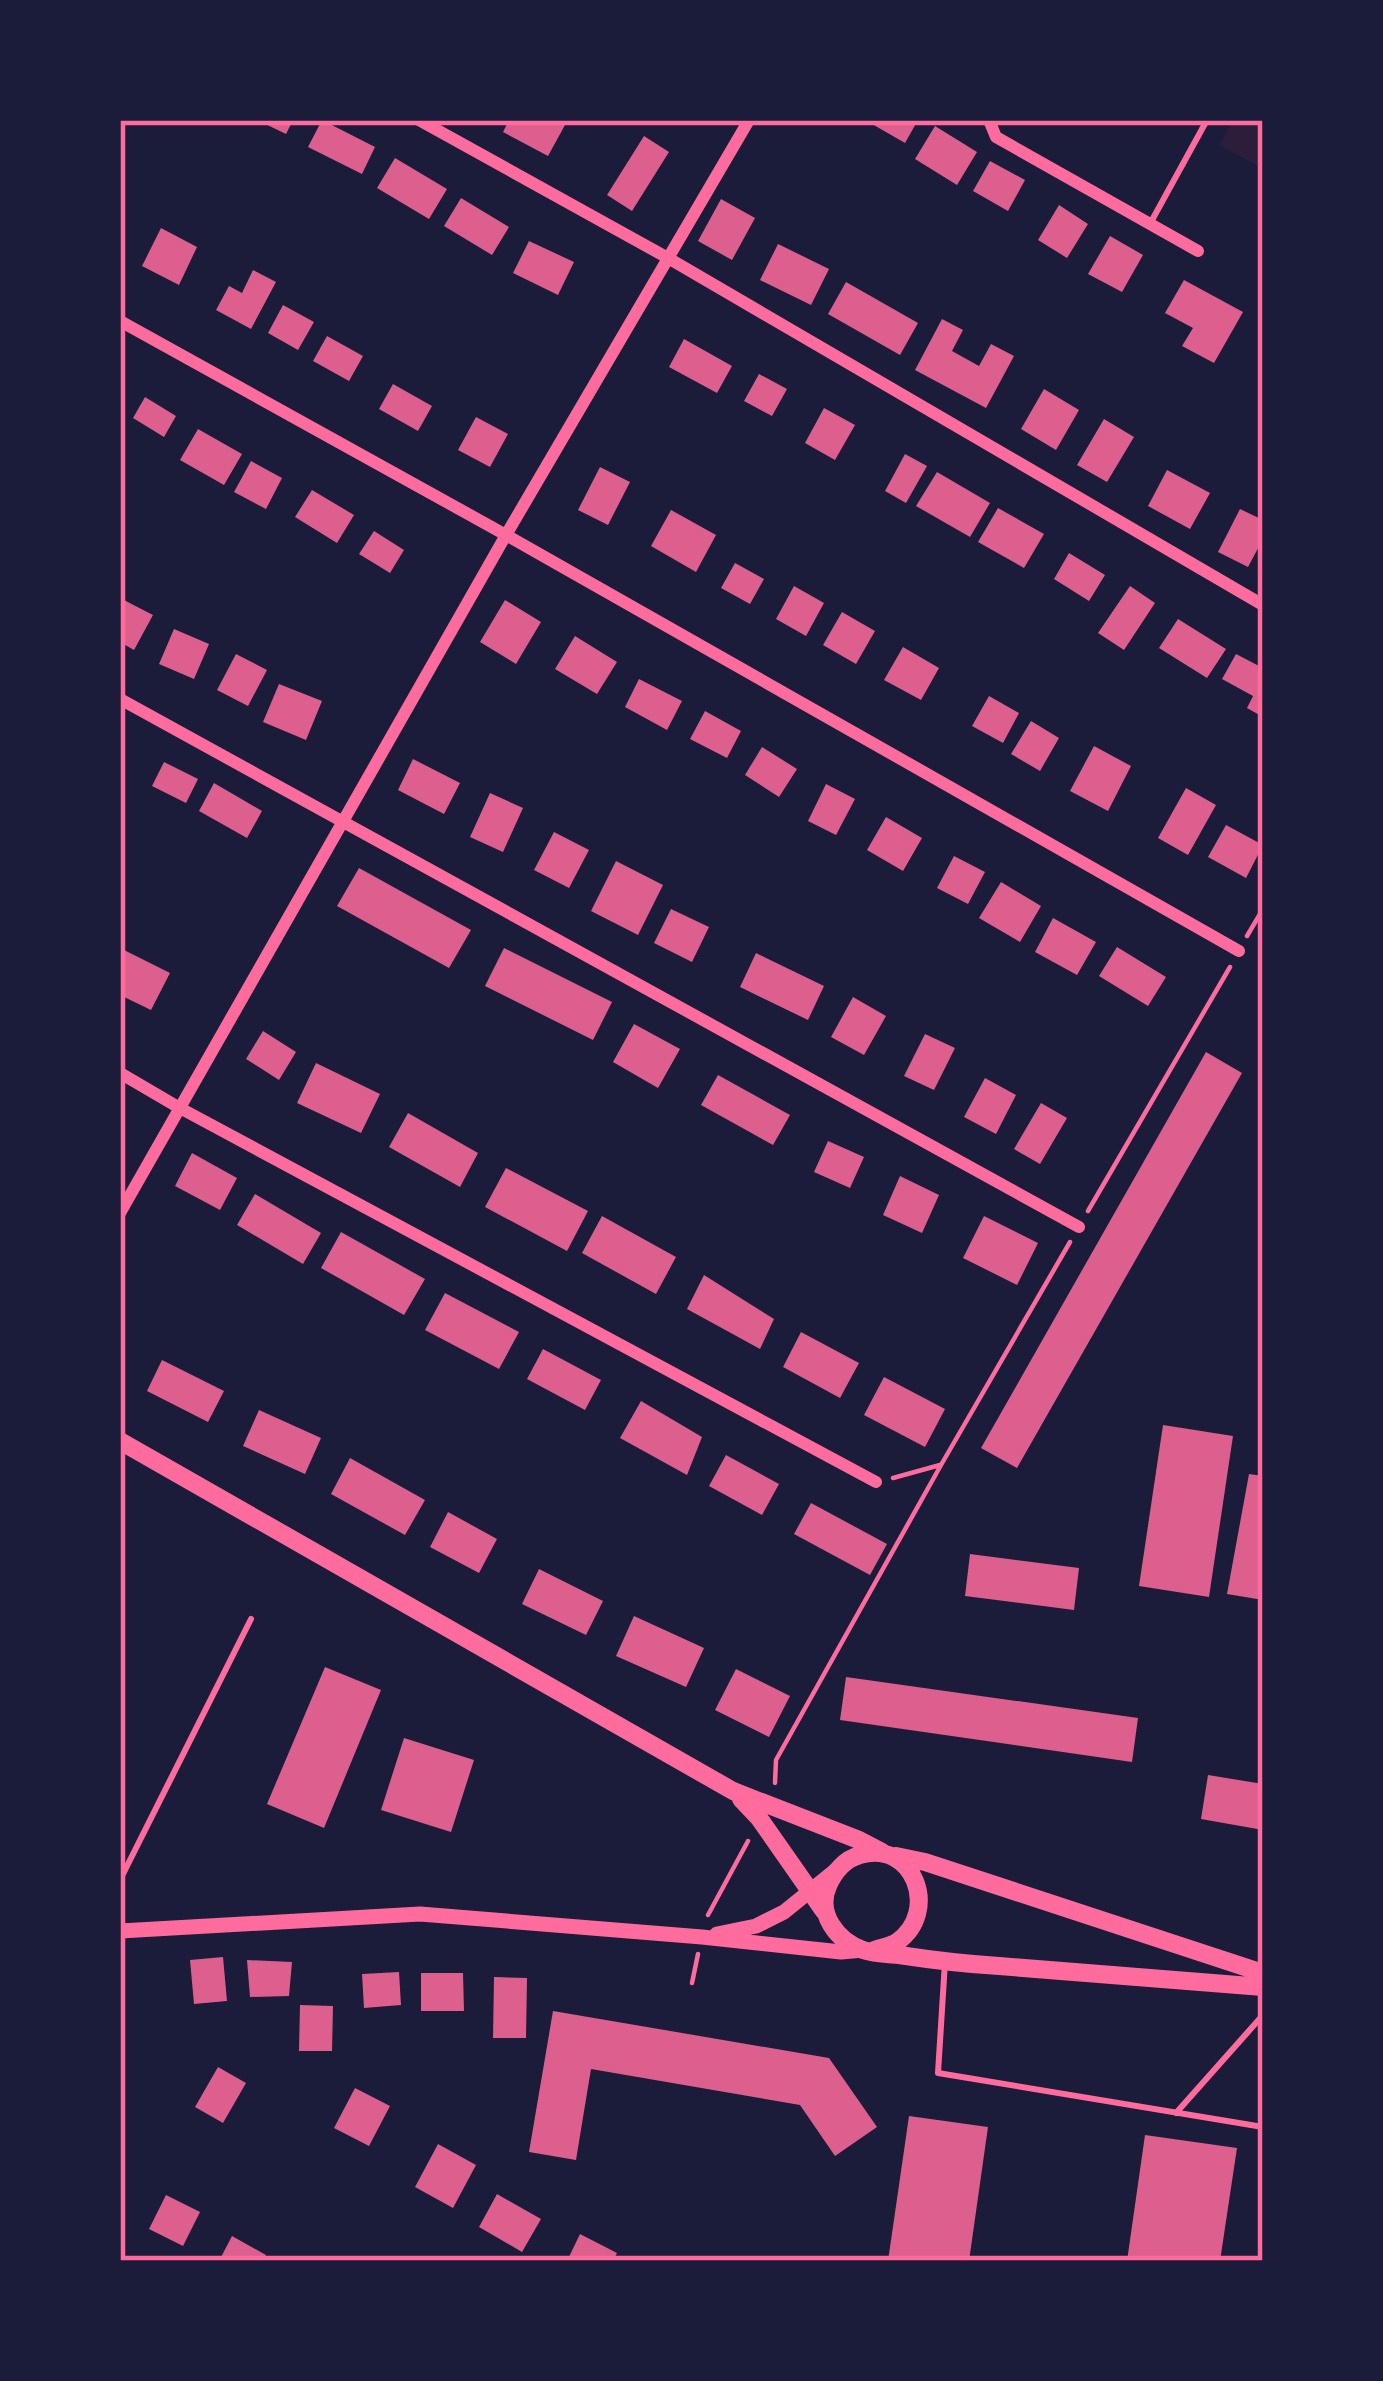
<svg xmlns="http://www.w3.org/2000/svg" width="1383" height="2381" font-family="'Work Sans',sans-serif">
<style>
.green{fill:#2a1e3b}
.building{fill:#dd5f8e}
.lines{fill:none;stroke-linecap:round;stroke-linejoin:round}
.path{stroke:#ff6b9d;stroke-width:4.5}
.service{stroke:#ff6b9d;stroke-width:6}
.minor{stroke:#ff6b9d;stroke-width:12}
.tertiary{stroke:#ff6b9d;stroke-width:15}
.secondary{stroke:#ff6b9d;stroke-width:18}
.neatline{fill:none;stroke:#ff6b9d;stroke-width:4.5}
</style>
<rect width="100%" height="100%" fill="#1b1b3a"/>
<path class="green" d="M1233,120h30v49l-44,-24z"/>
<path class="building" d="M257,120h36l-7,14z
M322,120l53,27 -13,27 -54,-27z
M509,120h46l10,5 -17,31 -45,-24z
M874,120h44l-13,23 -33,-19z
M935,126l42,26 -20,33 -42,-26z
M644,136l25,16 -37,59 -25,-16z
M395,158l52,31 -18,30 -52,-31z
M990,161l35,19 -17,31 -35,-20z
M461,198l48,29 -17,28 -48,-29z
M721,199l34,19 -23,42 -34,-19z
M1059,205l29,19 -21,34 -29,-18z
M161,228l36,19 -18,38 -37,-19z
M1110,236l33,19 -21,37 -34,-18z
M529,241l45,21 -16,33 -45,-22z
M778,244l51,25 -18,36 -51,-25z
M253,270l23,12 -25,47 -35,-19 13,-24 13,7z
M1184,280l59,32 -29,51 -32,-17 11,-18 -28,-15z
M846,282l72,41 -18,32 -72,-41z
M283,305l31,17 -16,28 -30,-17z
M942,319l21,11 -11,21 27,15 12,-22 23,12 -28,52 -71,-38z
M327,336l36,20 -14,25 -36,-20z
M684,339l48,27 -15,27 -48,-26z
M759,374l28,15 -15,27 -28,-15z
M393,384l39,22 -14,25 -39,-22z
M1044,389l35,21 -23,40 -35,-21z
M145,397l31,19 -12,21 -31,-19z
M824,408l31,17 -20,35 -30,-17z
M476,417l32,17 -18,33 -32,-17z
M1104,419l30,18 -27,45 -30,-17z
M198,429l44,25 -18,31 -44,-25z
M905,454l22,12 -21,37 -21,-12z
M251,461l31,17 -16,31 -32,-17z
M600,467l30,15 -22,43 -30,-15z
M1167,470l43,23 -20,36 -42,-23z
M937,472l53,31 -20,34 -54,-31z
M312,490l42,25 -17,28 -42,-26z
M998,508l46,26 -20,34 -46,-26z
M1240,509l23,11v19l-15,28 -30,-15z
M671,510l45,25 -20,37 -45,-26z
M374,531l30,19 -14,23 -31,-19z
M1069,553l36,22 -16,26 -35,-22z
M735,563l29,16 -14,25 -29,-16z
M794,586l30,17 -18,33 -30,-17z
M1130,586l25,17 -31,47 -26,-17z
M120,598l33,17 -19,35 -14,-8z
M505,600l36,22 -25,42 -36,-22z
M842,612l33,19 -19,33 -33,-19z
M1178,619l48,30 -19,29 -48,-30z
M174,629l35,15 -15,35 -35,-15z
M575,636l42,26 -20,32 -42,-25z
M903,647l36,21 -18,32 -37,-20z
M236,654l31,16 -19,36 -31,-16z
M1236,654l27,14v49l-16,-9 6,-12 -31,-17z
M639,679l43,22 -15,29 -42,-23z
M279,684l43,17 -16,39 -43,-18z
M989,696l30,17 -16,30 -31,-17z
M705,711l36,20 -14,27 -37,-19z
M1031,721l28,17 -19,33 -29,-17z
M1094,746l37,20 -23,45 -38,-20z
M762,747l35,22 -18,28 -34,-22z
M413,759l47,24 -16,31 -46,-24z
M164,762l34,17 -12,24 -34,-17z
M214,783l48,28 -15,27 -48,-27z
M826,784l29,15 -19,36 -28,-14z
M1186,788l30,17 -28,50 -30,-17z
M490,793l33,15 -20,44 -33,-15z
M886,817l36,21 -19,33 -36,-21z
M1226,825l37,20 -17,33 -38,-21z
M554,832l35,18 -20,38 -35,-18z
M954,856l31,16 -17,32 -31,-16z
M616,861l47,24 -25,50 -47,-24z
M359,868l112,62 -22,38 -112,-62z
M1001,882l40,24 -21,36 -41,-24z
M671,909l38,18 -17,35 -38,-19z
M1053,918l43,24 -19,33 -42,-23z
M1117,947l49,30 -18,29 -49,-30z
M504,948l108,54 -19,38 -108,-54z
M122,949l48,24 -19,37 -31,-15z
M756,953l68,33 -16,34 -68,-33z
M853,997l33,19 -22,39 -33,-18z
M634,1024l46,25 -22,39 -45,-26z
M263,1031l33,21 -17,28 -33,-21z
M925,1034l30,14 -21,42 -30,-14z
M1206,1052l36,21 -225,395 -36,-20z
M316,1063l64,31 -19,39 -64,-30z
M718,1075l72,40 -17,30 -72,-40z
M985,1078l31,17 -20,39 -32,-17z
M1041,1103l26,15 -27,46 -26,-15z
M408,1113l70,40 -18,34 -71,-40z
M828,1141l36,16 -14,31 -36,-16z
M192,1153l45,25 -17,32 -45,-24z
M506,1168l82,43 -21,40 -82,-44z
M900,1176l39,19 -17,38 -39,-18z
M255,1194l66,39 -18,31 -66,-39z
M602,1216l74,41 -20,37 -74,-41z
M984,1216l54,27 -21,42 -54,-27z
M341,1232l84,47 -21,36 -83,-47z
M704,1275l70,44 -14,30 -73,-40z
M445,1293l74,39 -20,37 -74,-39z
M801,1332l58,31 -19,35 -57,-31z
M543,1349l58,31 -16,30 -58,-31z
M162,1360l62,31 -16,31 -61,-31z
M884,1377l61,32 -20,38 -61,-32z
M641,1401l61,36 -15,38 -67,-37z
M259,1410l62,28 -16,36 -62,-28z
M1163,1425l70,11 -24,161 -70,-11z
M726,1455l53,29 -17,31 -53,-29z
M350,1458l75,42 -20,35 -74,-41z
M1249,1474l14,2v124l-36,-6z
M811,1503l76,41 -17,31 -76,-41z
M448,1512l49,27 -18,34 -49,-26z
M970,1554l109,14 -5,42 -109,-14z
M539,1569l64,32 -17,34 -64,-31z
M634,1616l70,32 -18,39 -70,-31z
M325,1667l56,23 -57,138 -57,-24z
M736,1669l54,27 -21,41 -54,-27z
M846,1677l292,41 -6,44 -292,-42z
M404,1738l70,22 -23,72 -70,-22z
M1208,1775l55,9v46l-62,-11z
M223,1957l4,44 -33,3 -4,-44z
M247,1960l45,2 -3,34 -39,1z
M399,1972l2,33 -37,3 -2,-34z
M421,1973h42l1,38h-43z
M494,1977l33,1 -1,60h-33z
M300,2005l33,1 -1,45h-33z
M553,2011l276,47 48,69 -42,29 -35,-51 -209,-36 -15,91 -47,-8z
M218,2067l28,16 -23,40 -28,-16z
M355,2088l35,18 -21,40 -35,-18z
M909,2116l79,11 -19,134h-81z
M1145,2135l92,13 -17,113h-93z
M438,2144l38,21 -23,43 -38,-21z
M497,2194l44,25 -19,33 -43,-25z
M166,2195l34,17 -17,34 -34,-17z
M580,2234l37,19 -4,8h-46z
M232,2236l34,19 -4,6h-43z"/>
<g class="lines">
<path class="path" d="M1247,936l16,-27
M1088,1211l142,-244
M893,1478l47,-13
M775,1783l1,-23 165,-295 129,-223
M708,1915l40,-74
M692,1983l6,-29"/>
<path class="service" d="M1151,222l56,-102
M120,1880l131,-261
M945,1962l-7,111 325,54
M1176,2113l87,-98"/>
<path class="minor" d="M419,120l249,138 595,347
M989,120l7,17 202,114
M120,321l386,214 733,416
M120,699l959,528
M120,1073l58,34 698,375
M120,1213l386,-678 243,-415"/>
<path class="tertiary" d="M120,1931l300,-17 282,23 139,15 23,-2
M717,1934l39,-8 28,-14 52,-42"/>
<path class="secondary" d="M120,1441l613,350 126,49 23,12
M741,1799l18,19 65,93
M896,1856l29,6 338,111
M872,1951c7,-3 19,-5 25,-9 44,-31 16,-103 -37,-87 -15,4 -26,17 -32,31 -12,27 9,55 35,64 11,4 25,4 36,5 33,5 66,9 100,11 88,7 176,14 264,21"/>
</g>
<rect width="1383" height="2381" fill="none" stroke="#1b1b3a" stroke-width="246"/>
<rect x="123" y="123" width="1137" height="2135" class="neatline"/>
</svg>
